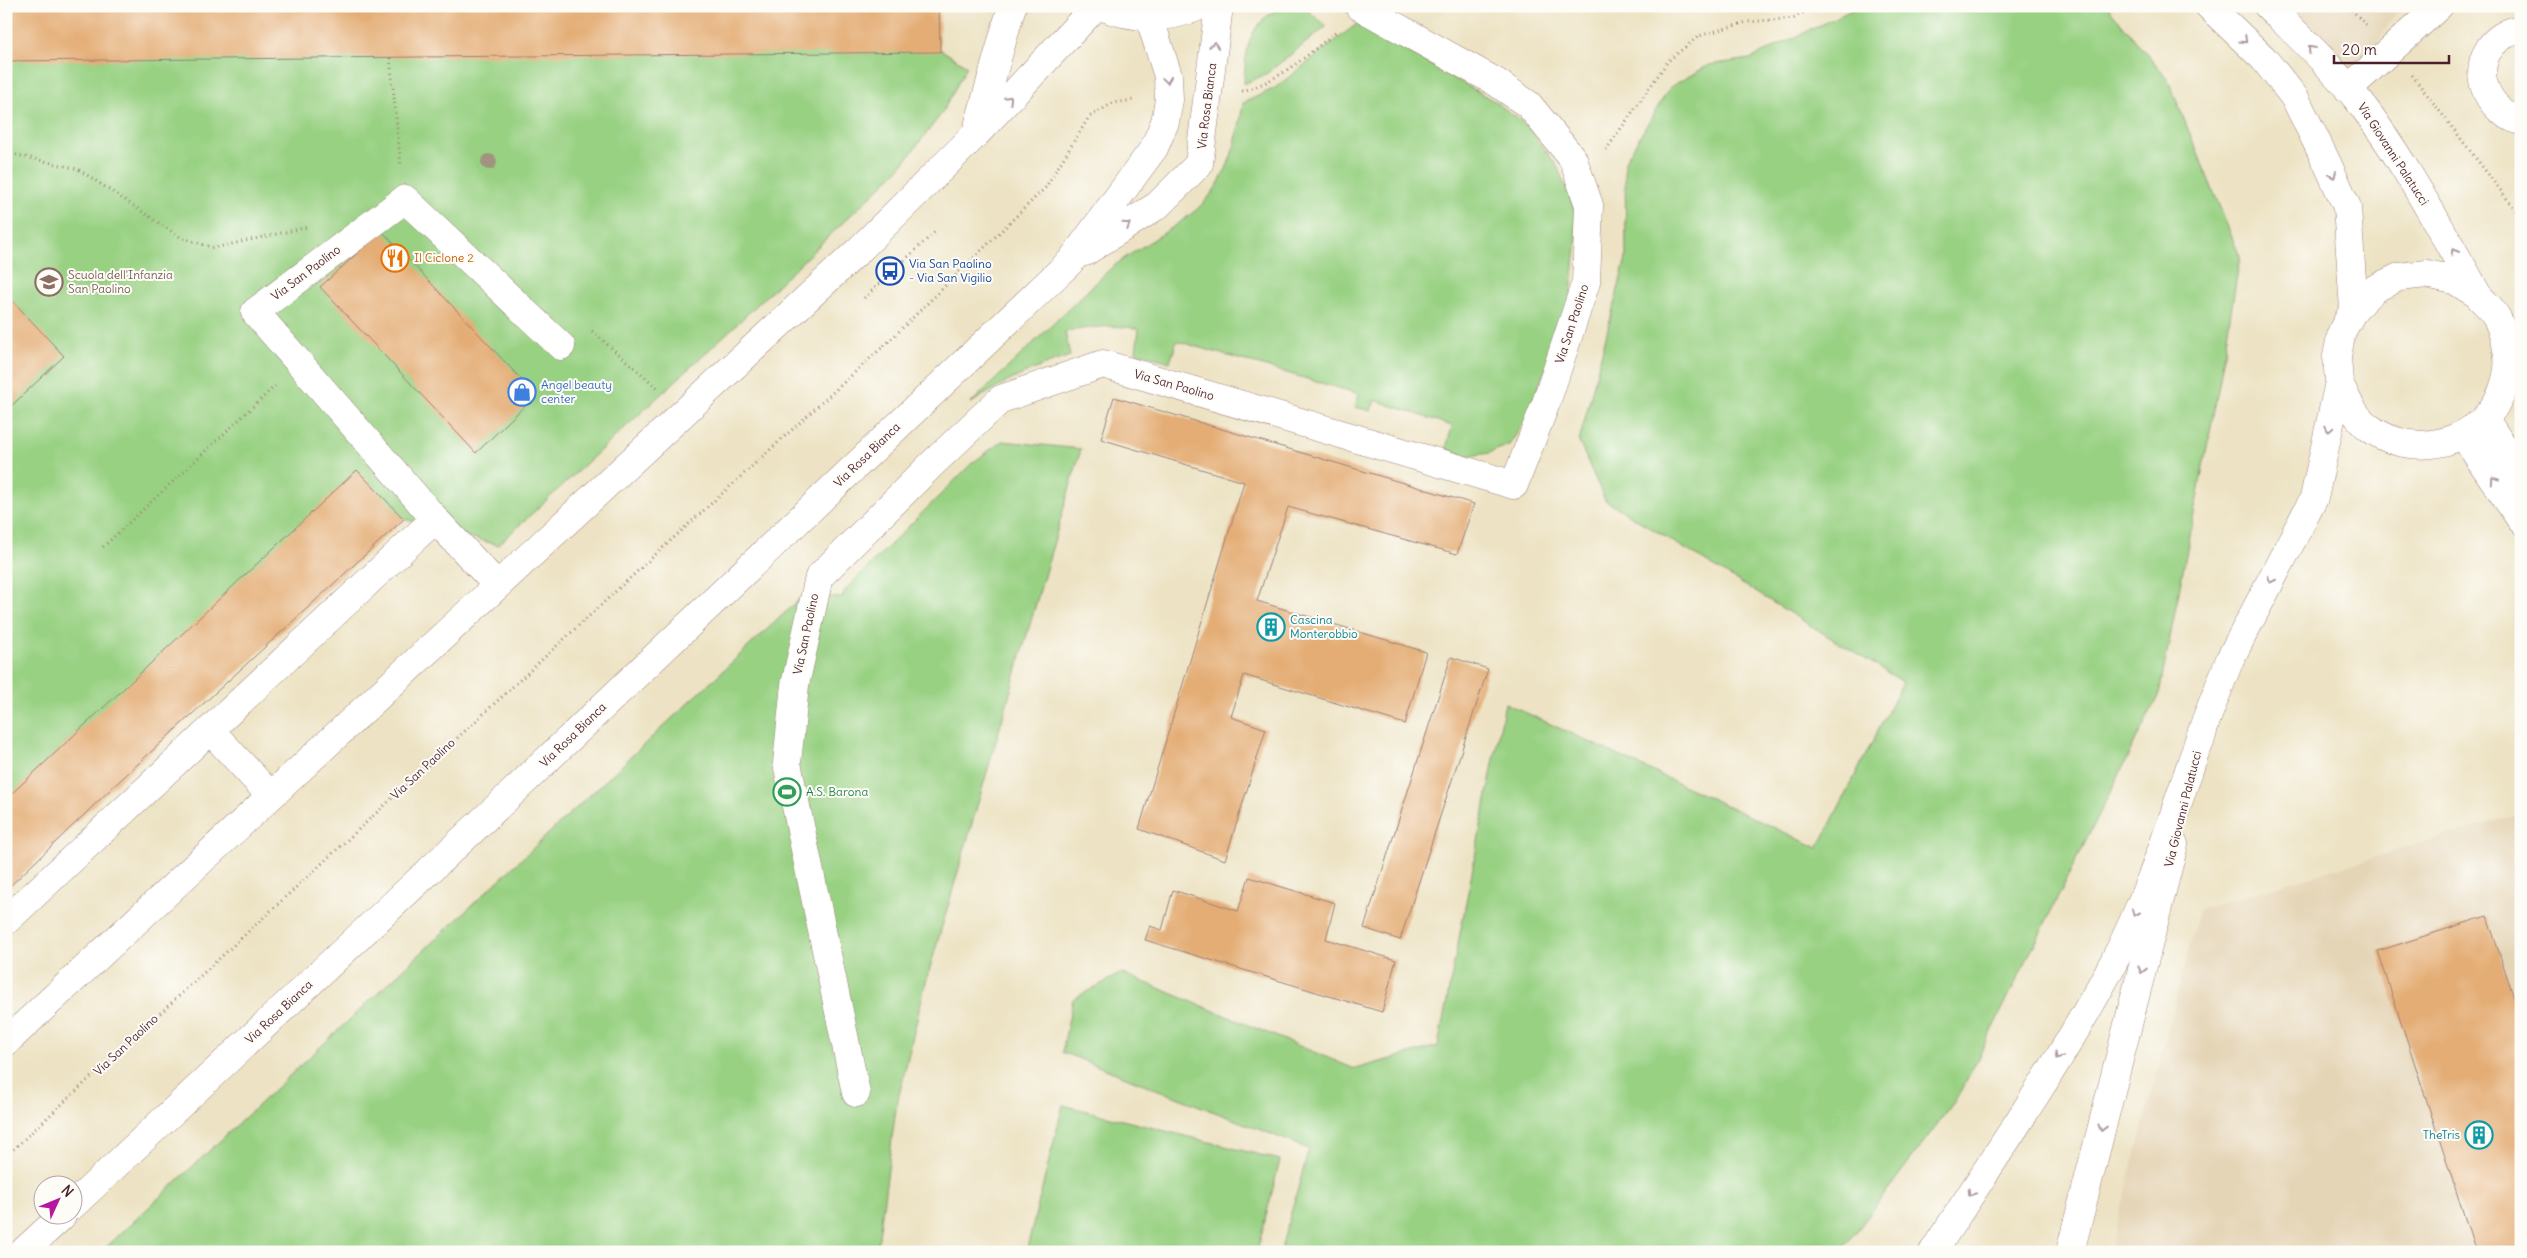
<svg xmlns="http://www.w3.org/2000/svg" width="2527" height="1258" font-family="Delius,sans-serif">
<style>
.built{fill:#e5d5b7}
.green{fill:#99d183;stroke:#727857}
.building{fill:#e4ad76}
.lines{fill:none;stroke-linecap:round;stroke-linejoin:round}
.minor-casing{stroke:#9c8178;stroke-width:29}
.highway-casing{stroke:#9c8178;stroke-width:29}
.path{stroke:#9c8178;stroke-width:3;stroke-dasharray:1 4;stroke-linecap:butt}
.minor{stroke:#fff;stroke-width:28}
.highway{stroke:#fff;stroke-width:28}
.tree{fill:#a1947e}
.oneway{stroke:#ae9aa0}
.labels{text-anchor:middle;stroke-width:4;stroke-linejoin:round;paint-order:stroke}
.street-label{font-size:12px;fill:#4a1f2b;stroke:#fdfcf7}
.food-label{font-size:12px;fill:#c56008;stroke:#fdfcf7;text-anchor:start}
.transit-label{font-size:12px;fill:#164399;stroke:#fdfcf7;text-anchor:start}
.education-label{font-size:12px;fill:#785e54;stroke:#fdfcf7;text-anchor:start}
.shop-label{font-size:12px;fill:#366cbe;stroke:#fdfcf7;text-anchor:start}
.culture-label{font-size:12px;fill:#0d838f;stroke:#fdfcf7;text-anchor:start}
.leisure-label{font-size:12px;fill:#27864d;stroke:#fdfcf7;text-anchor:start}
</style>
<rect width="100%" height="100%" fill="#fdfcf7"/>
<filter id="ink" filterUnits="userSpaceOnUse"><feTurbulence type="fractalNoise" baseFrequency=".02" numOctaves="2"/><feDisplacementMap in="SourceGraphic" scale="10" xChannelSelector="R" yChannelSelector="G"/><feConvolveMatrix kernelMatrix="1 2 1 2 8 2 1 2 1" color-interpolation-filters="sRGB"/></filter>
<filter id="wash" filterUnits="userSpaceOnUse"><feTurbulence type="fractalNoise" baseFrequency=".0096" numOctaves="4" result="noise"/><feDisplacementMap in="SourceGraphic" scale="20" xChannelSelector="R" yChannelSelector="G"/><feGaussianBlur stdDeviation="1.12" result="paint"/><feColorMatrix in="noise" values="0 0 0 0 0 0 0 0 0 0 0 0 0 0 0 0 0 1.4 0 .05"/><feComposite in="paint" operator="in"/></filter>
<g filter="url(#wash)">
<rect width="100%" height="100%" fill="#ede3c4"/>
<path class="built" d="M2268,6h132l-52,83z
M2521,813v439h-411l89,-342z"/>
<path class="green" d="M1284,6l20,2 23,18 -61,48 -22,10c2,-37 3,-60 40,-78z
M1860,6h247l61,74 72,177 -22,133 -59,304 -199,400 -119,158h-561l29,-103 -247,-97 11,-53 49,-26 233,96 83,-23 67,-343 313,145 85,-166 -298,-182 -26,-58 47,-184 -1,-97 45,-74 39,-22 41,-6z
M1358,23l136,78 32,23 31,42 17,42 3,30 -7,65 -44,117 -17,25 -20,8 -20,3 -23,-7 6,-23 -77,-26 -4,11 -16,-4 4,-13 -182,-53 -7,21 -34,-10 3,-23c-26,-5 -49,-2 -74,3l5,24c-37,12 -66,26 -99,47l139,-134c25,-20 54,-34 80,-54 36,-27 47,-70 53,-112l32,-15z
M940,49l27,17 -25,47 -43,56 -161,154 -240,222 -94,-26 -398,280v-740z
M1002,441l79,8 -156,536 -29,123 -19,144h-776l704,-658 37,4 3,-8 126,-126z
M1063,1105l217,55 -23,92h-231z"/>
<g id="blocks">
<path class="building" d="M6,6h933l1,43v3l-934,9z
M382,231l154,164 -60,58 -156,-166z
M10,298l54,58 -58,55v-110z
M1114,397l360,107 -17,50 -169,-47 -31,94 169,51 -21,72 -161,-49 -13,42 35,12 -41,131 -86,-31 105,-347 -143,-43z
M357,470l47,49 -290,267 -108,104v-91z
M1451,657l37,12 -88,271 -36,-12z
M1249,877l86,26 -9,36 70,21 -14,52 -237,-72 5,-14 12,4 11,-40 65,21z
M2487,916l34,103v233h-45l-98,-301z"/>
</g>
</g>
<g filter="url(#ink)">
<use href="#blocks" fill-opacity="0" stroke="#9c8178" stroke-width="1"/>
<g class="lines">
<g class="minor-casing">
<path id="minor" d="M1100,6c33,13 67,14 100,0
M2209,6l55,53 31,39 33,67 19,42 7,102
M2268,6c32,31 66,63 94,99 40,53 72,113 105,170 4,7 7,14 11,20 6,8 15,14 19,23 7,16 13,34 11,51 -8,68 -89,98 -141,57 -14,-12 -21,-28 -28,-44
M2513,31c-47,17 -37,77 8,90
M2348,89l91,-83
M977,130l35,-124
M1085,252l73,-47 41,-41 20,-158
M2485,419l36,56
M2464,436l57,84
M497,585l-62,-66 -180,-207 150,-113 156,147
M210,730l61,66
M2200,742l6,-22 24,-61 84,-161 25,-116 -2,-26 5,-25 12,-22 20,-20 25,-12 28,-3 27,6 24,15
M6,921l429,-402
M6,1042l853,-792 117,-116 120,-128
M856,1093l-69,-330 8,-78 24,-108 113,-113 69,-65 102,-35 411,121 32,-82 40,-121 3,-77 -16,-46 -44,-54 -33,-23 -137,-76
M72,1206l439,-412 560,-533 83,-113 11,-26 4,-22 -1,-24 -19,-60
M23,1252l39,-36
M2070,1252l104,-408"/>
</g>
<g class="highway-casing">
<path id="highway" d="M1933,1252c61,-94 126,-187 178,-285 42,-78 66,-165 95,-247"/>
</g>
<path class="path" d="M2348,6l19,20
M390,58l11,108
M2412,75l109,142
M1242,91c36,-9 67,-37 95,-60
M1606,150l62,-89 31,-25 48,-14 47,-4 21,-12
M6,154h7l65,15 102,68 34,11 94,-21
M864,298l73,-68
M592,331l67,58
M103,547l172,-161
M6,1156l650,-602 232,-212 157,-154 44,-71 24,-14 21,-3"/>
<use href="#minor" class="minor"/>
<use href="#highway" class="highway"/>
</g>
<circle class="tree" cx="489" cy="162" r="8"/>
<defs><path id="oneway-chevron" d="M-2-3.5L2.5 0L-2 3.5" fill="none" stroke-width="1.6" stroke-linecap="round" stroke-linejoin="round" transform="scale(1.25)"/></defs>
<g class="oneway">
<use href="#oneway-chevron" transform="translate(2244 40) rotate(44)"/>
<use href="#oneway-chevron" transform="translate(1214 45) rotate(-84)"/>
<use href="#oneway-chevron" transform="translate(2311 49) rotate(-132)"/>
<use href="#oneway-chevron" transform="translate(1167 80) rotate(82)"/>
<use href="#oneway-chevron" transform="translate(1009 99) rotate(-47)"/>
<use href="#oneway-chevron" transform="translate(2333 175) rotate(66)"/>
<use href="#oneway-chevron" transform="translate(1127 225) rotate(-33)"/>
<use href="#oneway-chevron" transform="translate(2454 252) rotate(-120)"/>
<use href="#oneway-chevron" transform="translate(2329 429) rotate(102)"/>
<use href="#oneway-chevron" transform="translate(2494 480) rotate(-124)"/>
<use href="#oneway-chevron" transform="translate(2271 580) rotate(117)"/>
<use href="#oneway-chevron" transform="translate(2135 913) rotate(114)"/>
<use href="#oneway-chevron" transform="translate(2142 970) rotate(104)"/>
<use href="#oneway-chevron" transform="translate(2058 1056) rotate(121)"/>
<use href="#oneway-chevron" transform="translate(2102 1128) rotate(104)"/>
<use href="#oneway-chevron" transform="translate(1971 1193) rotate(123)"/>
</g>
</g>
<defs>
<g id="restaurant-ring" transform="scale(1.4375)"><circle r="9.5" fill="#fdfcf7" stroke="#e8710a" stroke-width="1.5"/><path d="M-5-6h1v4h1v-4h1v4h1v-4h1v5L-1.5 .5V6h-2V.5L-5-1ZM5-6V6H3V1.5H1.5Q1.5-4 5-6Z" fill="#e8710a"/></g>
<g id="bus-ring" transform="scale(1.4375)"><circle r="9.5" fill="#fdfcf7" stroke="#1a4fb4" stroke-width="1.5"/><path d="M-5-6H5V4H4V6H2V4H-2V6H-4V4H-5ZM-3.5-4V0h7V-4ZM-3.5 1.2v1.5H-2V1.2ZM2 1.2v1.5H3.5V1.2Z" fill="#1a4fb4"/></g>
<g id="school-ring" transform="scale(1.4375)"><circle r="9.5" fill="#fdfcf7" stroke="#8d6e63" stroke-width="1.5"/><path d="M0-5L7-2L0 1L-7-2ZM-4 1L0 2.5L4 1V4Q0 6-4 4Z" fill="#8d6e63"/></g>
<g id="shop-ring" transform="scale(1.4375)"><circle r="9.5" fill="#fdfcf7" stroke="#3f7fe0" stroke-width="1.5"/><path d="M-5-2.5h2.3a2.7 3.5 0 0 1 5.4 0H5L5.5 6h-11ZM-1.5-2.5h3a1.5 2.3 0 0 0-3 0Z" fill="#3f7fe0"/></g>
<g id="building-ring" transform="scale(1.4375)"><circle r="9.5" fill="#fdfcf7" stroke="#0f9aa8" stroke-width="1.5"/><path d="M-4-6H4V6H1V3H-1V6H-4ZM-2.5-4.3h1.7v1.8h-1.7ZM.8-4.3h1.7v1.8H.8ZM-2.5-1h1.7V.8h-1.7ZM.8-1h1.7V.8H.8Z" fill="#0f9aa8"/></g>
<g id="stadium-ring" transform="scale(1.4375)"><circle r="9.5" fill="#fdfcf7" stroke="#2e9e5b" stroke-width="1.5"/><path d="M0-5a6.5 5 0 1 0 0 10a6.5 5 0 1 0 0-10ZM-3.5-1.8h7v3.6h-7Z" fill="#2e9e5b"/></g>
</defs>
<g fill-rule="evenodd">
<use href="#restaurant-ring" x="395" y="258"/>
<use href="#bus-ring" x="890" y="271"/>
<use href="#school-ring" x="49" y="282"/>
<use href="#shop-ring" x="522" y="392"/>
<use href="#building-ring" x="1271" y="627"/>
<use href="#stadium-ring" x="787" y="792"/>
<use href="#building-ring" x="2479" y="1135"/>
</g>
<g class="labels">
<g class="street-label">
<text transform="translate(1207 106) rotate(-83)" y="4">Via Rosa Bianca</text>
<text transform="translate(2393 154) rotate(57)" y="4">Via Giovanni Palatucci</text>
<text transform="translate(306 273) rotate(-37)" y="4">Via San Paolino</text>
<text transform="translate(1572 324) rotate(-72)" y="4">Via San Paolino</text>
<text transform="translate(1174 385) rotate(16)" y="4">Via San Paolino</text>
<text transform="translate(867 455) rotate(-44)" y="4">Via Rosa Bianca</text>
<text transform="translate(806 634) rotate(-78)" y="4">Via San Paolino</text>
<text transform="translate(573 735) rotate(-44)" y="4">Via Rosa Bianca</text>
<text transform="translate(423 769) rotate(-43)" y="4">Via San Paolino</text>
<text transform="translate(2183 809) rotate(-76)" y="4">Via Giovanni Palatucci</text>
<text transform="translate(279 1012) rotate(-43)" y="4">Via Rosa Bianca</text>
<text transform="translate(126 1045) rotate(-43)" y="4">Via San Paolino</text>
</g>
<g class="food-label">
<text x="414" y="262">Il Ciclone 2</text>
</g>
<g class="transit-label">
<text x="909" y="268">Via San Paolino<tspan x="909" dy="14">- Via San Vigilio</tspan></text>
</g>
<g class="education-label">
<text x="68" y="279">Scuola dell'Infanzia<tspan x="68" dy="14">San Paolino</tspan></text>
</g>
<g class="shop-label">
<text x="541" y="389">Angel beauty<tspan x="541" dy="14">center</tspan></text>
</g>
<g class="culture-label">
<text x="1290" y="624">Cascina<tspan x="1290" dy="14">Monterobbio</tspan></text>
<text x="2460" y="1139" text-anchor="end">TheTris</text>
</g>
<g class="leisure-label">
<text x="806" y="796">A.S. Barona</text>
</g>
</g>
<rect width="2527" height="1258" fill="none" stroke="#fdfcf7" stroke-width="25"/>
<g transform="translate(58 1200) rotate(46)"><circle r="24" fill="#fdfcf7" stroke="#b5a4a5"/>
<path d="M0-4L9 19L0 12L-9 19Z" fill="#b5179e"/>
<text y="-8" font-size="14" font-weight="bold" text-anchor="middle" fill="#4a1f2b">N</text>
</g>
<path d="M2334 55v8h115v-8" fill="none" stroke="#4a1f2b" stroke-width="2.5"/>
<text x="2342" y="55" font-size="15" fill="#4a1f2b" stroke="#fdfcf7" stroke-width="4" paint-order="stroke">20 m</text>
</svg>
